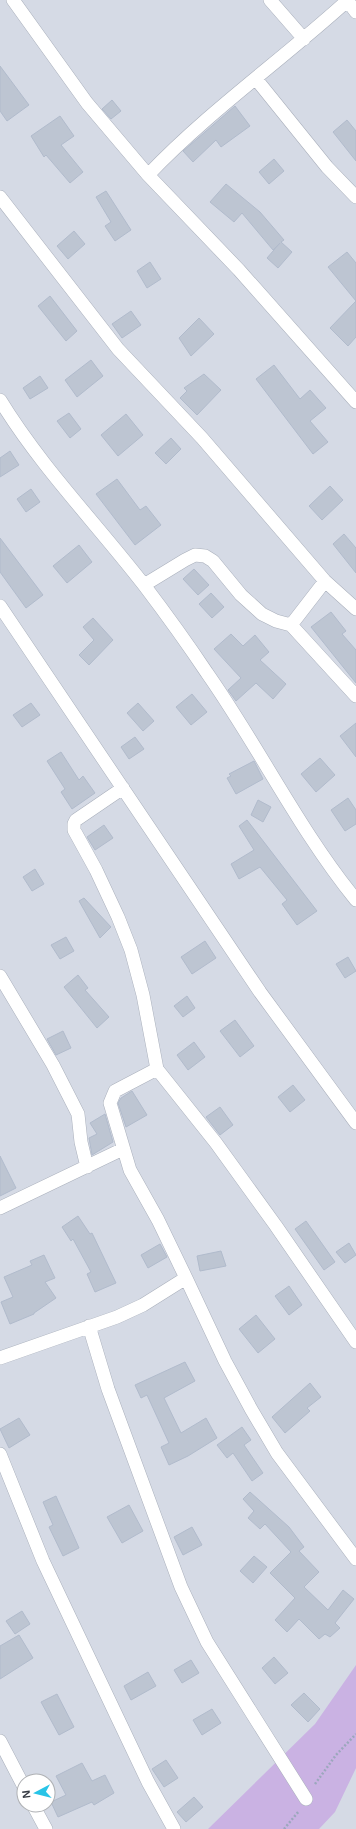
<svg xmlns="http://www.w3.org/2000/svg" width="356" height="1829" font-family="Arial,sans-serif">
<style>
.residential{fill:#d5dae5;fill-rule:evenodd}
.green{fill:#cab2e3}
.building{fill:#bdc5d2;stroke:#b1bbcc}
.lines{fill:none;stroke-linecap:round;stroke-linejoin:round}
.minor-casing{stroke:#aab0bc;stroke-width:14}
.path{stroke:#9ca7bd;stroke-width:2.5;stroke-dasharray:2 2;stroke-linecap:butt}
.minor{stroke:#fff;stroke-width:13}
</style>
<rect width="100%" height="100%" fill="#e7eaf2"/>
<path class="residential" d="M0,0h356v1829h-356zM24,1781h24v24h-24z"/>
<path class="green" d="M356,1665v103l-21,44 -16,17h-111l107,-105z"/>
<path class="building" d="M0,66l29,39 -22,16 -7,-10z
M112,100l9,11 -10,8 -9,-10z
M235,106l15,20 -29,21 -5,-7 -23,22 -10,-11z
M60,116l14,20 -13,9 22,27 -13,11 -24,-28 -2,2 -13,-21z
M347,120l9,11v30l-23,-29z
M274,159l10,12 -15,13 -10,-12z
M226,184l34,28 24,28 -3,2 11,10 -14,16 -11,-10 13,-15 -7,7 -31,-37 -8,9 -24,-20z
M106,191l25,39 -16,11 -10,-15 6,-4 -15,-25z
M74,231l11,13 -17,15 -11,-13z
M347,252l9,11v74l-8,9 -18,-18 26,-27 -28,-34z
M150,262l11,17 -14,9 -10,-17z
M50,296l27,35 -11,10 -28,-35z
M131,311l10,14 -19,13 -10,-14z
M199,318l15,16 -23,22 -12,-18z
M91,360l12,16 -26,21 -12,-17z
M274,365l26,34 10,-9 16,18 -16,13 18,21 -15,12 -57,-75z
M204,374l17,16 -24,25 -17,-17 7,-7 -3,-3z
M40,376l8,12 -18,11 -7,-11z
M69,413l12,16 -11,9 -13,-17z
M126,414l17,21 -25,21 -17,-21z
M171,438l10,11 -15,15 -11,-11z
M10,451l9,14 -19,12v-19z
M117,479l23,31 6,-4 15,19 -26,20 -39,-51z
M330,486l13,14 -21,20 -13,-14z
M31,489l9,13 -14,10 -9,-13z
M344,534l12,14v25l-23,-29z
M0,538l43,57 -17,13 -26,-36z
M79,545l13,17 -25,21 -14,-17z
M194,569l15,16 -11,10 -15,-16z
M211,593l13,14 -12,11 -13,-14z
M331,612l15,19 -4,3 14,16v33l-45,-56z
M93,618l20,22 -24,25 -10,-10 15,-15 -11,-13z
M231,634l12,12 12,-11 14,17 -9,8 26,24 -13,15 -17,-16 -20,18 -8,-11 13,-12 -27,-29z
M192,694l15,18 -16,13 -15,-18z
M31,703l9,12 -18,12 -9,-12z
M138,703l16,18 -11,10 -16,-18z
M356,723v34l-16,-21z
M135,737l9,12 -15,10 -8,-12z
M61,752l18,28 4,-4 12,17 -23,16 -11,-17 4,-3 -18,-28z
M320,758l15,17 -19,17 -15,-18z
M254,761l9,18 -27,15 -9,-16 4,-2 -2,-2z
M348,798l8,12v14l-11,7 -14,-21z
M258,800l13,7 -8,15 -12,-7z
M247,820l70,91 -20,14 -15,-21 5,-4 -27,-33 -21,12 -8,-15 23,-14 -15,-24z
M104,825l9,13 -18,12 -8,-13z
M35,869l9,15 -12,7 -9,-14z
M84,898l27,29 -11,11 -21,-37z
M66,937l8,14 -14,8 -9,-14z
M205,941l11,17 -24,16 -11,-17z
M348,957l8,14 -11,7 -9,-14z
M78,975l10,13 -3,2 24,27 -12,11 -33,-41z
M187,996l8,12 -12,9 -9,-11z
M235,1020l19,26 -14,11 -20,-26z
M63,1031l8,17 -15,7 -9,-16z
M194,1042l11,15 -17,13 -11,-15z
M293,1085l12,15 -15,12 -12,-15z
M132,1091l15,24 -21,12 -8,-24 3,-5z
M220,1107l13,18 -13,10 -14,-18z
M105,1114l8,28 -21,13 -3,-17 8,-4 -7,-11z
M0,1156l16,32 -16,8z
M78,1216l12,18 2,-1 24,50 -21,9 -8,-18 4,-2 -18,-33 -2,2 -9,-14z
M306,1221l29,41 -11,8 -29,-41z
M349,1243l7,12 -11,8 -9,-11z
M160,1244l7,13 -19,11 -7,-13z
M221,1251l5,15 -26,5 -3,-15z
M44,1255l11,23 -10,4 11,16 -22,15v1l-24,10 -9,-22 12,-5 -9,-20 28,-12 -2,-4z
M289,1286l13,19 -13,10 -14,-19z
M256,1315l19,24 -17,14 -19,-24z
M185,1362l10,19 -31,17 17,35 25,-15 11,20 -29,18 -19,9 -8,-18 8,-4 -22,-48 -6,3 -6,-13z
M310,1383l11,14 -14,11 3,3 -25,22 -13,-16z
M19,1418l11,17 -21,13 -9,-19z
M242,1427l9,13 -7,5 19,28 -11,8 -19,-28 -6,5 -10,-13z
M250,1492l39,35 15,20 -5,4 20,21 -15,15 24,23 15,-20 11,9 -19,24 5,5 -10,9 -5,-3 -6,5 -20,-20 -12,13 -12,-12 20,-22 -25,-25 21,-21 -26,-28 -5,5 -12,-11 6,-7 -11,-12z
M56,1496l23,52 -16,8 -14,-29 4,-2 -10,-23z
M129,1505l14,26 -21,12 -15,-26z
M192,1527l10,18 -19,10 -9,-18z
M254,1556l13,11 -14,16 -13,-12z
M22,1611l8,13 -15,10 -9,-13z
M19,1635l14,23 -33,21v-33z
M274,1657l14,16 -13,11 -13,-16z
M191,1660l8,13 -17,10 -8,-13z
M148,1672l8,14 -25,14 -7,-14z
M304,1693l16,16 -12,13 -17,-17z
M57,1694l17,33 -15,8 -18,-33z
M212,1709l9,14 -19,12 -9,-15z
M166,1760l12,18 -14,9 -12,-18z
M82,1763l10,18 13,-6 9,18 -20,12 -2,-3 -34,15 -7,-15 15,-7 -10,-19z
M194,1797l9,10 -17,15 -9,-10z"/>
<g class="lines">
<g class="minor-casing">
<path id="minor" d="M13,0l74,103 61,72 91,95 117,132
M270,0l34,39
M347,0l9,12
M256,79l71,88 29,30
M148,175c61,-64 134,-115 200,-175
M0,197l118,152 84,89 123,143 31,28
M0,400c41,67 96,123 144,185 22,29 43,58 63,88 52,74 92,157 149,227
M144,585l41,-25 10,-5 10,1 8,5 28,34 21,19 14,7 15,4 65,71
M0,606l260,386 96,131
M291,625l34,-44
M123,788l-47,32 -2,4v6l22,40 22,47 13,33 12,45 14,74 59,74 60,83 80,116
M0,976l53,89 25,49 3,28 6,25
M0,1208l123,-59
M186,1278l39,83 26,48 26,44 79,106
M89,1326l19,63 73,198 26,55 99,157
M0,1358l117,-41 26,-12 43,-27 -28,-58 -28,-50 -20,-67 5,-12 42,-22
M0,1454l43,107 105,221 26,47
M0,1741l24,46
M33,1805l13,24"/>
</g>
<path class="path" d="M315,1784l21,-29 20,-21
M284,1829l15,-18"/>
<use href="#minor" class="minor"/>
</g>
<g transform="translate(36 1793) rotate(263)"><circle r="19" fill="#ffffff" stroke="#afb1b4"/>
<path d="M0-3L7 15L0 10L-7 15Z" fill="#28c4e7"/>
<text y="-6" font-size="11" font-weight="bold" text-anchor="middle" fill="#363b44">N</text>
</g>
</svg>
